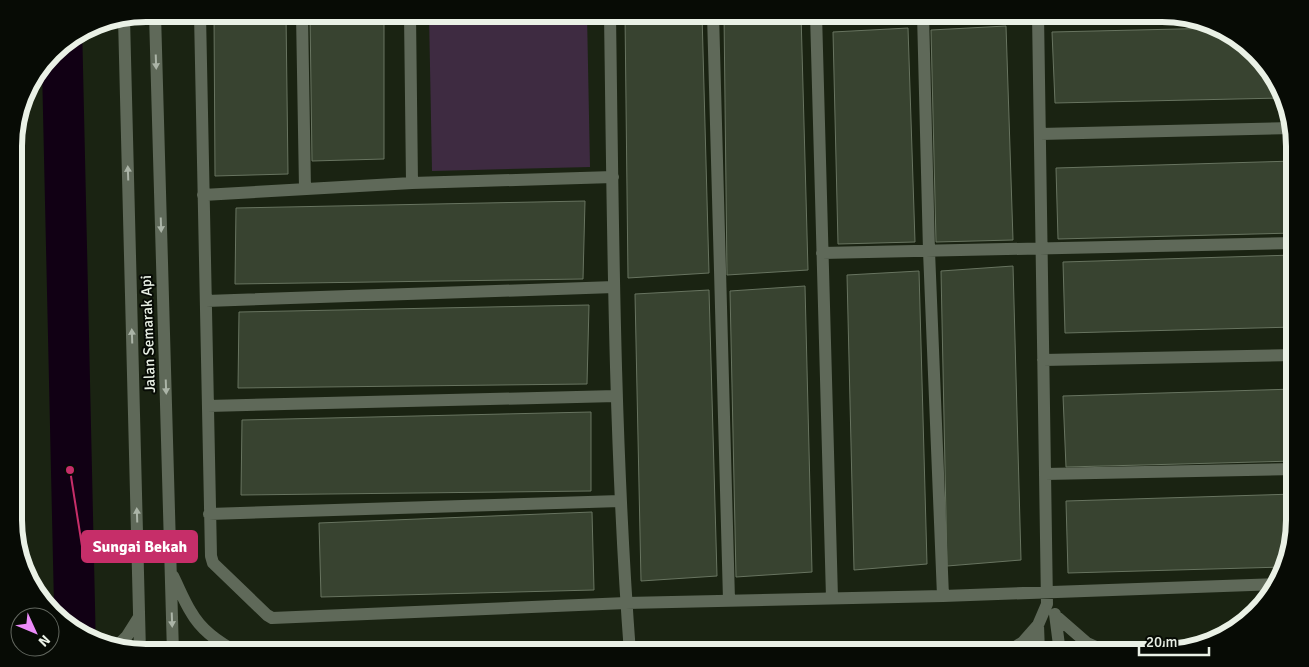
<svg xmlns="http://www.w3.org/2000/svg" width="1309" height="667" font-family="Signika,sans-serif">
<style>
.green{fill:#3e2b41}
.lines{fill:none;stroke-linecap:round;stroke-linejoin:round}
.river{stroke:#110014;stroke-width:41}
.building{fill:#384330;stroke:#687460}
.minor{stroke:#5f6959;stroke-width:12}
.oneway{fill:#abb4a7}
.labels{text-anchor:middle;stroke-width:4;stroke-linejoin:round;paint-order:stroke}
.street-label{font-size:15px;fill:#eaf1e6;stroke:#070b05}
.rim{fill:none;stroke:#eaf1e6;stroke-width:6}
.leader{fill:none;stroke:#c62e69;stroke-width:2}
.callout-dot{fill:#c62e69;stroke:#070b05;stroke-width:2}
.callout{fill:#c62e69;stroke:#c62e69;stroke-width:2}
.callout-label{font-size:16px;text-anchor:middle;font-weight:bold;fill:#fff}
</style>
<rect width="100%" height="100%" fill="#1a2312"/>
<path class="green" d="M429,14h158l3,153 -158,4z"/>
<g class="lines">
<path class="river" d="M62,45l13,583"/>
</g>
<path class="building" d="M214,14h72l2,160 -73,2z
M310,14h74v145l-72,2z
M625,14h77l7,259 -81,5z
M724,14h77l7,256 -81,5z
M1006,26l7,214 -77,2 -5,-212z
M908,28l7,214 -77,2 -5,-212z
M1221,28l52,45 9,25 -227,5 -3,-71z
M1294,161v72l-236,6 -2,-71z
M585,201l-2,78 -348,5 1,-76z
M1294,255l1,72 -230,6 -2,-71z
M1013,266l8,294 -74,6 -6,-295z
M919,271l8,293 -73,6 -7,-295z
M805,286l7,286 -76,5 -6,-286z
M709,290l8,286 -76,5 -6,-287z
M589,305l-2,79 -349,4 1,-76z
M1295,389v72l-229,6 -3,-71z
M591,412v79l-350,4 1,-75z
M1295,494v26l-11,47 -216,6 -2,-72z
M592,512l2,78 -273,7 -2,-74z"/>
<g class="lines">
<path class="minor" d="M155,14l18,639
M200,14l11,542 2,7 54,52 5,3 354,-15 317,-7 334,-12
M302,14l3,175
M410,14l2,169
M610,14c3,213 4,426 20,639
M713,14l16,586
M816,14l16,584
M923,14l6,237 14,345
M1038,14l9,590 -9,21 1,28
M124,18l16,634
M816,19l293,-5
M1040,134l253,-6
M203,195l209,-12 201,-6
M822,253l472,-10
M206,301l408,-14
M1043,360l252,-5
M208,406l408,-10
M1045,474l250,-5
M209,514l411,-13
M173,576c6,12 11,25 18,36 10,18 30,32 48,41
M1055,614l5,39
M1056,616l31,27 22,10
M117,646l10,-10 12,-19
M1006,653l17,-11 15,-17"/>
</g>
<defs><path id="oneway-solid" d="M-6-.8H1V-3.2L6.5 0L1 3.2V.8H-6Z" transform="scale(1.25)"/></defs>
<g class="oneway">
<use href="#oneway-solid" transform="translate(156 62) rotate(88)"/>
<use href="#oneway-solid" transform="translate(128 173) rotate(-92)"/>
<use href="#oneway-solid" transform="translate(161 225) rotate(88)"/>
<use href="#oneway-solid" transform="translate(132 336) rotate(-92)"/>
<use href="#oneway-solid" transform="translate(166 387) rotate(88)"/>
<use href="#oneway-solid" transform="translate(137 515) rotate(-92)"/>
<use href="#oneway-solid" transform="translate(172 620) rotate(88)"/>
</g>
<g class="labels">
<g class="street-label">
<text transform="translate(148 334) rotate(-92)" y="5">Jalan Semarak Api</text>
</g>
</g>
<path d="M0 0H1309V667H0ZM146 22H1162A124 124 0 0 1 1286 146V520A124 124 0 0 1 1162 644H146A124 124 0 0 1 22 520V146A124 124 0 0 1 146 22Z" fill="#070b05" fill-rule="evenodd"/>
<path class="rim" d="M146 22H1162A124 124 0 0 1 1286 146V520A124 124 0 0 1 1162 644H146A124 124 0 0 1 22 520V146A124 124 0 0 1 146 22Z"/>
<path class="leader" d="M70 470L82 546"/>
<circle class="callout-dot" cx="70" cy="470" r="5"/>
<rect class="callout" x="82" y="531" width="115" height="31" rx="5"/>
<g class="callout-label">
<text x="140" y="552">Sungai Bekah</text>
</g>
<g transform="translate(35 632) rotate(134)"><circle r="24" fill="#070b05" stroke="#62675f"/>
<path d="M0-4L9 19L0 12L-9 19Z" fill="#ec8cfa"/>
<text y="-8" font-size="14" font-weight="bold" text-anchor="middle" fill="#eaf1e6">N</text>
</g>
<path d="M1139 647v8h70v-8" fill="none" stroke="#eaf1e6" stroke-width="2.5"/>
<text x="1146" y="647" font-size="15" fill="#eaf1e6" stroke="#070b05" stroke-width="4" paint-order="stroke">20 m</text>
</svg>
